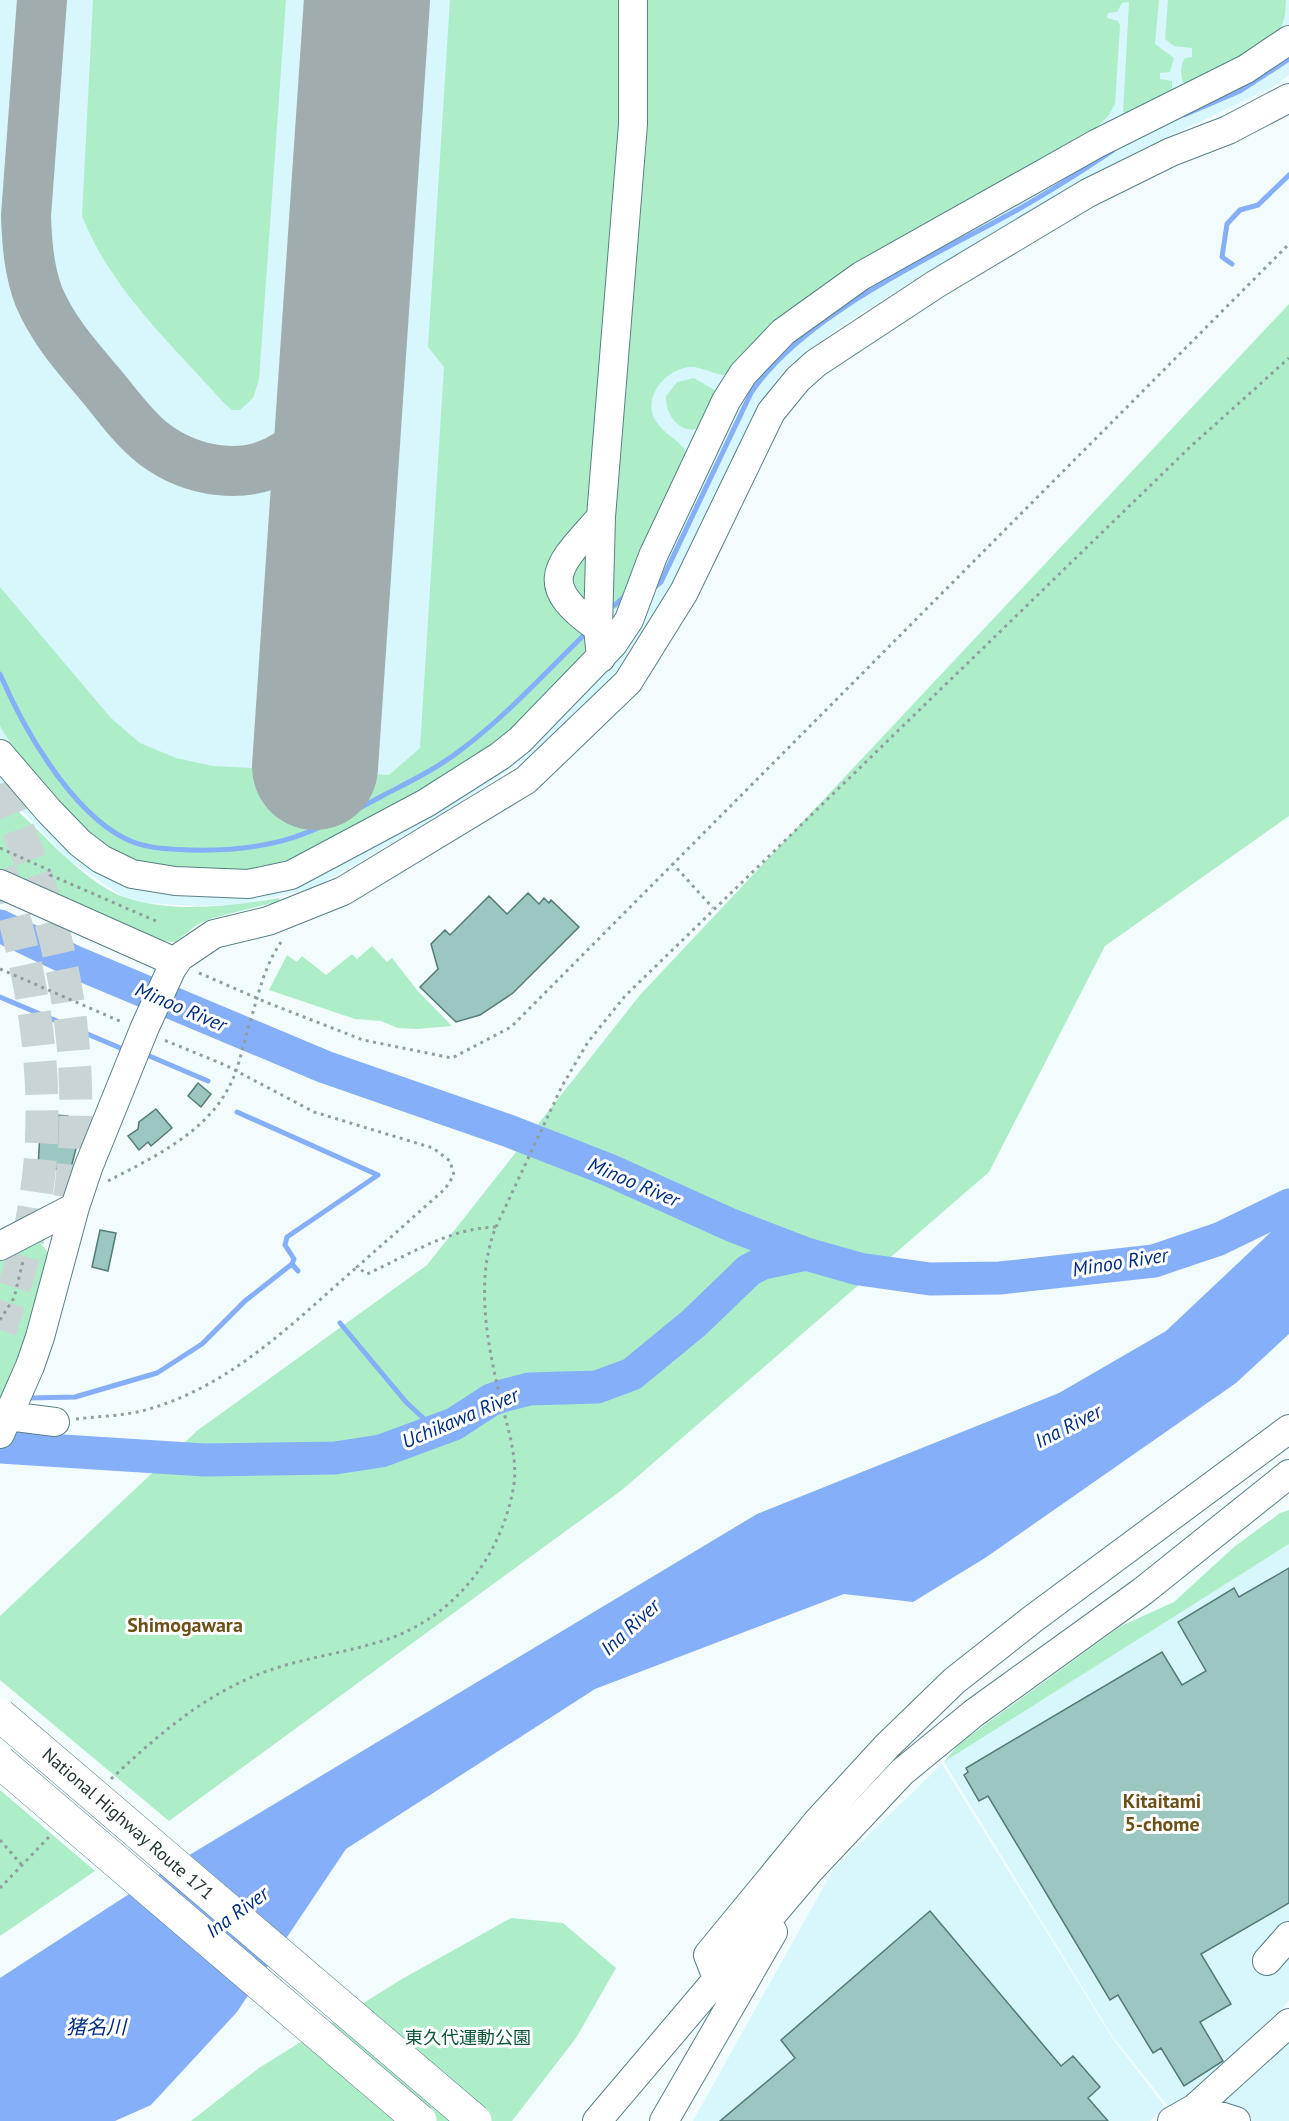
<svg xmlns="http://www.w3.org/2000/svg" width="1289" height="2121" font-family="'PT Sans','Noto Sans JP',sans-serif">
<style>
.built{fill:#d7f7fc}
.green{fill:#adeec9}
.water{fill:#85aff9}
.lines{fill:none;stroke-linecap:round;stroke-linejoin:round}
.stream{stroke:#85aff9;stroke-width:5}
.river{stroke:#85aff9;stroke-width:33}
.taxiway{stroke:#a0acae;stroke-width:50}
.runway{stroke:#a0acae;stroke-width:126}
.building{fill:#9cc6c0;stroke:#547b76;stroke-width:1.5}
.highway-tunnel{stroke:#c9d4d5;stroke-width:33;stroke-dasharray:33 16;stroke-linecap:butt}
.minor-casing{stroke:#588087;stroke-width:30}
.path{stroke:#919ea0;stroke-width:3;stroke-dasharray:3 4.5;stroke-linecap:butt}
.minor{stroke:#fff;stroke-width:28}
.highway-bridge-casing{stroke:#588087;stroke-width:34;stroke-linecap:butt}
.highway-bridge{stroke:#fff;stroke-width:33}
.labels{text-anchor:middle;stroke-width:6;stroke-linejoin:round;paint-order:stroke}
.street-label{font-size:18px;fill:#233437;stroke:#fff}
.park-label{font-size:18px;fill:#0b5737;stroke:#fff}
.water-label{font-size:20px;font-style:italic;fill:#012d7f;stroke:#fff}
.neighbourhood-label{font-size:20px;font-weight:bold;fill:#6b5018;stroke:#fff}
</style>
<rect width="100%" height="100%" fill="#f3fcfd"/>
<path class="built" d="M0,0h1289v75l-16,12 -145,69 -133,82 -67,33 -87,55 -55,42 -25,33 -102,215 -37,51 -83,83 -95,63 -132,76 -78,16 -37,1 -51,-3 -24,-7 -55,-37 -67,-72z
M1289,1544v456l-16,21 -77,70 -28,15 -55,-69 -169,-275z
M942,1764l171,275 53,69 -16,13h-457l141,-253z
M1289,2030v91h-101z"/>
<path class="green" d="M93,0h193l-27,380 -6,18 -13,12h-8l-8,-7c-51,-57 -114,-115 -142,-187z
M450,0h175l1,100 -36,409 -26,35 18,82 9,24 -47,50 -52,46 -30,21 -171,93 -38,9 -43,2 -66,-7 -24,-8 -34,-24 -65,-72 -21,-34v-139l111,131 29,25 36,15 37,8 176,9 31,-27 24,-381 -16,-20z
M642,0h517l-4,44 19,14 -4,14 -10,1v6l12,2v9l-45,27 -4,-3 6,-112 -7,1 -5,9 -9,1 -1,5 11,3 2,4 -5,79 -6,11 -19,19 -363,241c-13,0 -24,-8 -36,-8 -24,1 -49,29 -36,53 8,14 24,19 32,33l-66,154 -10,3 -2,-8z
M1168,0h118l-1,15 -6,21 -90,50 -5,-2c-4,-8 -4,-19 1,-26l7,-1v-9l-18,-2 -9,-7z
M1289,304v512l-184,130 -116,226 -367,318 -453,331 -169,-141v-64l198,-186 229,-165 213,-270z
M694,378l22,13 -20,38c-18,4 -31,-16 -30,-33l11,-14z
M589,547l1,65 -20,-25 11,-36z
M0,788c10,18 29,33 44,48 18,19 55,53 80,61 49,17 106,9 155,1l1,3 -67,17 -15,6 -23,18 -13,-1 -162,-70z
M372,946l15,16 5,-4 25,32 35,36 -35,3 -19,-1 -17,-7 -26,-2 -86,-29 18,-35 10,7 5,-6 24,19 26,-21 5,5z
M36,1238l15,18 -15,54 -36,97v-147z
M1289,1510v34l-345,218 16,-19 161,-117 53,-24 60,-55 46,-34z
M0,1790l95,81 -95,65z
M511,1918l52,5 53,45 -40,70 -64,83h-321l68,-53 143,-89z"/>
<path class="water" d="M1289,1215v119l-53,49 -251,175 -72,44 -69,-8 -249,95 -249,160 -109,163 -86,93 -36,16h-115v-143l186,-121 571,-343 302,-121 107,-62z"/>
<g class="lines">
<path class="stream" d="M1184,115l56,-24 49,-32
M1232,264l-10,-7 5,-33 13,-14 18,-5 31,-30
M651,590l10,-8 90,-189c48,-73 167,-130 244,-171 40,-21 78,-45 117,-71
M615,605l12,-11
M0,674c23,54 70,136 124,164 21,11 43,11 67,12 85,2 120,-16 193,-55 27,-14 54,-27 78,-46 43,-32 81,-74 120,-112
M0,997l125,53
M147,1055l61,26
M237,1112l141,63 -91,62 -2,8 9,14 -2,5
M340,1323l66,79 31,29
M28,1398l47,-1 82,-24 45,-29 43,-43 47,-37 6,7"/>
<path class="river" d="M0,926l77,37 248,104 184,64 100,39 122,55 75,29 53,15 71,10 70,-1 154,-17 65,-22 70,-34
M0,1447l204,13 131,-2 46,-7 73,-27 37,-24 11,-4 27,-7 68,-2 35,-13 62,-51 55,-53 14,-7 43,-9"/>
<path class="taxiway" d="M42,0l-16,216c1,28 3,55 13,81 14,33 37,59 60,86 17,20 34,45 55,61 37,28 92,38 133,11 33,-22 48,-51 55,-90"/>
<path class="runway" d="M315,767l52,-767"/>
</g>
<path class="building" d="M528,893l11,11 5,-6 5,5 2,-3 28,27 -66,66 -33,22 -24,7 -36,-35 18,-18 -7,-25 14,-14 5,5 39,-39 18,18z
M198,1083l13,11 -10,13 -13,-11z
M156,1109l16,19 -21,18 -3,-4 -9,8 -11,-14 10,-7 1,-7z
M41,1114l27,2 -2,28 11,1 -6,23 -6,-1v3l-27,-2z
M100,1230l16,3 -8,38 -16,-4z
M1289,1568v335l-88,51 30,50 -31,18 23,39 -39,25 -23,-38 -8,5 -35,-58 -8,5 -122,-204 -9,5 -15,-26 4,-3 -2,-4 196,-116 20,33 24,-14 -28,-49 56,-34 5,9z
M930,1911l131,155 12,-10 27,31 -12,11 20,23h-388l75,-63 -14,-18z"/>
<g class="lines">
<path class="highway-tunnel" d="M0,784c17,42 34,84 48,128 28,93 36,207 19,302
M0,870c38,118 57,245 28,368 -7,31 -18,61 -28,92"/>
<g class="minor-casing">
<path id="minor" d="M598,628c-65,-45 -39,-63 3,-111
M601,658l-3,-30 3,-111 32,-393v-124
M0,754l49,57 31,32 21,16 31,15 43,7 73,3 43,-9 135,-72 74,-47 20,-16 93,-96 16,-24 24,-64 73,-155 17,-27 40,-42 78,-56 235,-132 150,-75 43,-29
M0,884l175,78
M0,1246l75,-39
M8,1416l47,6
M0,1434l30,-68 10,-29 35,-130 13,-39 57,-141 27,-59 8,-11 34,-23 54,-13 75,-30 183,-111 102,-98 56,-90 87,-180 27,-33 18,-16 120,-79 152,-91 83,-41 57,-22 61,-32
M1267,1961l22,-25
M717,1978l-9,-23 110,-134 69,-75 67,-65 80,-63 255,-189
M1195,2108l41,13
M597,2121l212,-250 93,-99 72,-59 169,-122 146,-117
M664,2121l109,-189
M1172,2121l23,-13 94,-85"/>
</g>
<path class="path" d="M0,848l51,23 -1,4 106,46
M672,863l41,45
M0,969l122,53
M199,973l69,30 95,37 89,18 59,-31 778,-783
M108,1181c46,-24 100,-49 123,-98 9,-19 13,-42 19,-61 9,-29 14,-55 31,-80
M496,1227l66,-141 26,-44 37,-46 564,-548 100,-90
M0,1320l14,-22 9,-37
M76,1419c24,-3 50,-3 73,-10 83,-24 145,-87 208,-142
M111,1779c48,-45 96,-87 159,-109 38,-13 80,-18 118,-31 66,-23 112,-81 125,-149 6,-29 -5,-61 -12,-89 -13,-53 -27,-121 -5,-174 -47,1 -87,28 -129,47l-10,-7 88,-78 9,-14 -4,-14 -17,-13 -119,-36 -89,-47 -61,-25
M0,1840l21,24
M0,1888l49,-51"/>
<use href="#minor" class="minor"/>
<g class="highway-bridge-casing">
<path id="highway-bridge" d="M0,1715l475,406
M0,1762l420,359"/>
</g>
<use href="#highway-bridge" class="highway-bridge"/>
</g>
<g class="labels">
<g class="street-label">
<text transform="translate(128 1824) rotate(41)" y="6">National Highway Route 171</text>
</g>
<g class="park-label">
<text x="468" y="2044">東久代運動公園</text>
</g>
<g class="water-label">
<text transform="translate(181 1007) rotate(23)" y="7">Minoo River</text>
<text transform="translate(634 1182) rotate(23)" y="7">Minoo River</text>
<text transform="translate(1120 1262) rotate(-9)" y="7">Minoo River</text>
<text transform="translate(460 1418) rotate(-23)" y="7">Uchikawa River</text>
<text transform="translate(1068 1426) rotate(-27)" y="7">Ina River</text>
<text transform="translate(630 1627) rotate(-43)" y="7">Ina River</text>
<text transform="translate(237 1912) rotate(-36)" y="7">Ina River</text>
<text x="96" y="2034">猪名川</text>
</g>
<g class="neighbourhood-label">
<text x="185" y="1632">Shimogawara</text>
<text x="1162" y="1808">Kitaitami<tspan x="1162" dy="23">5-chome</tspan></text>
</g>
</g>
</svg>
